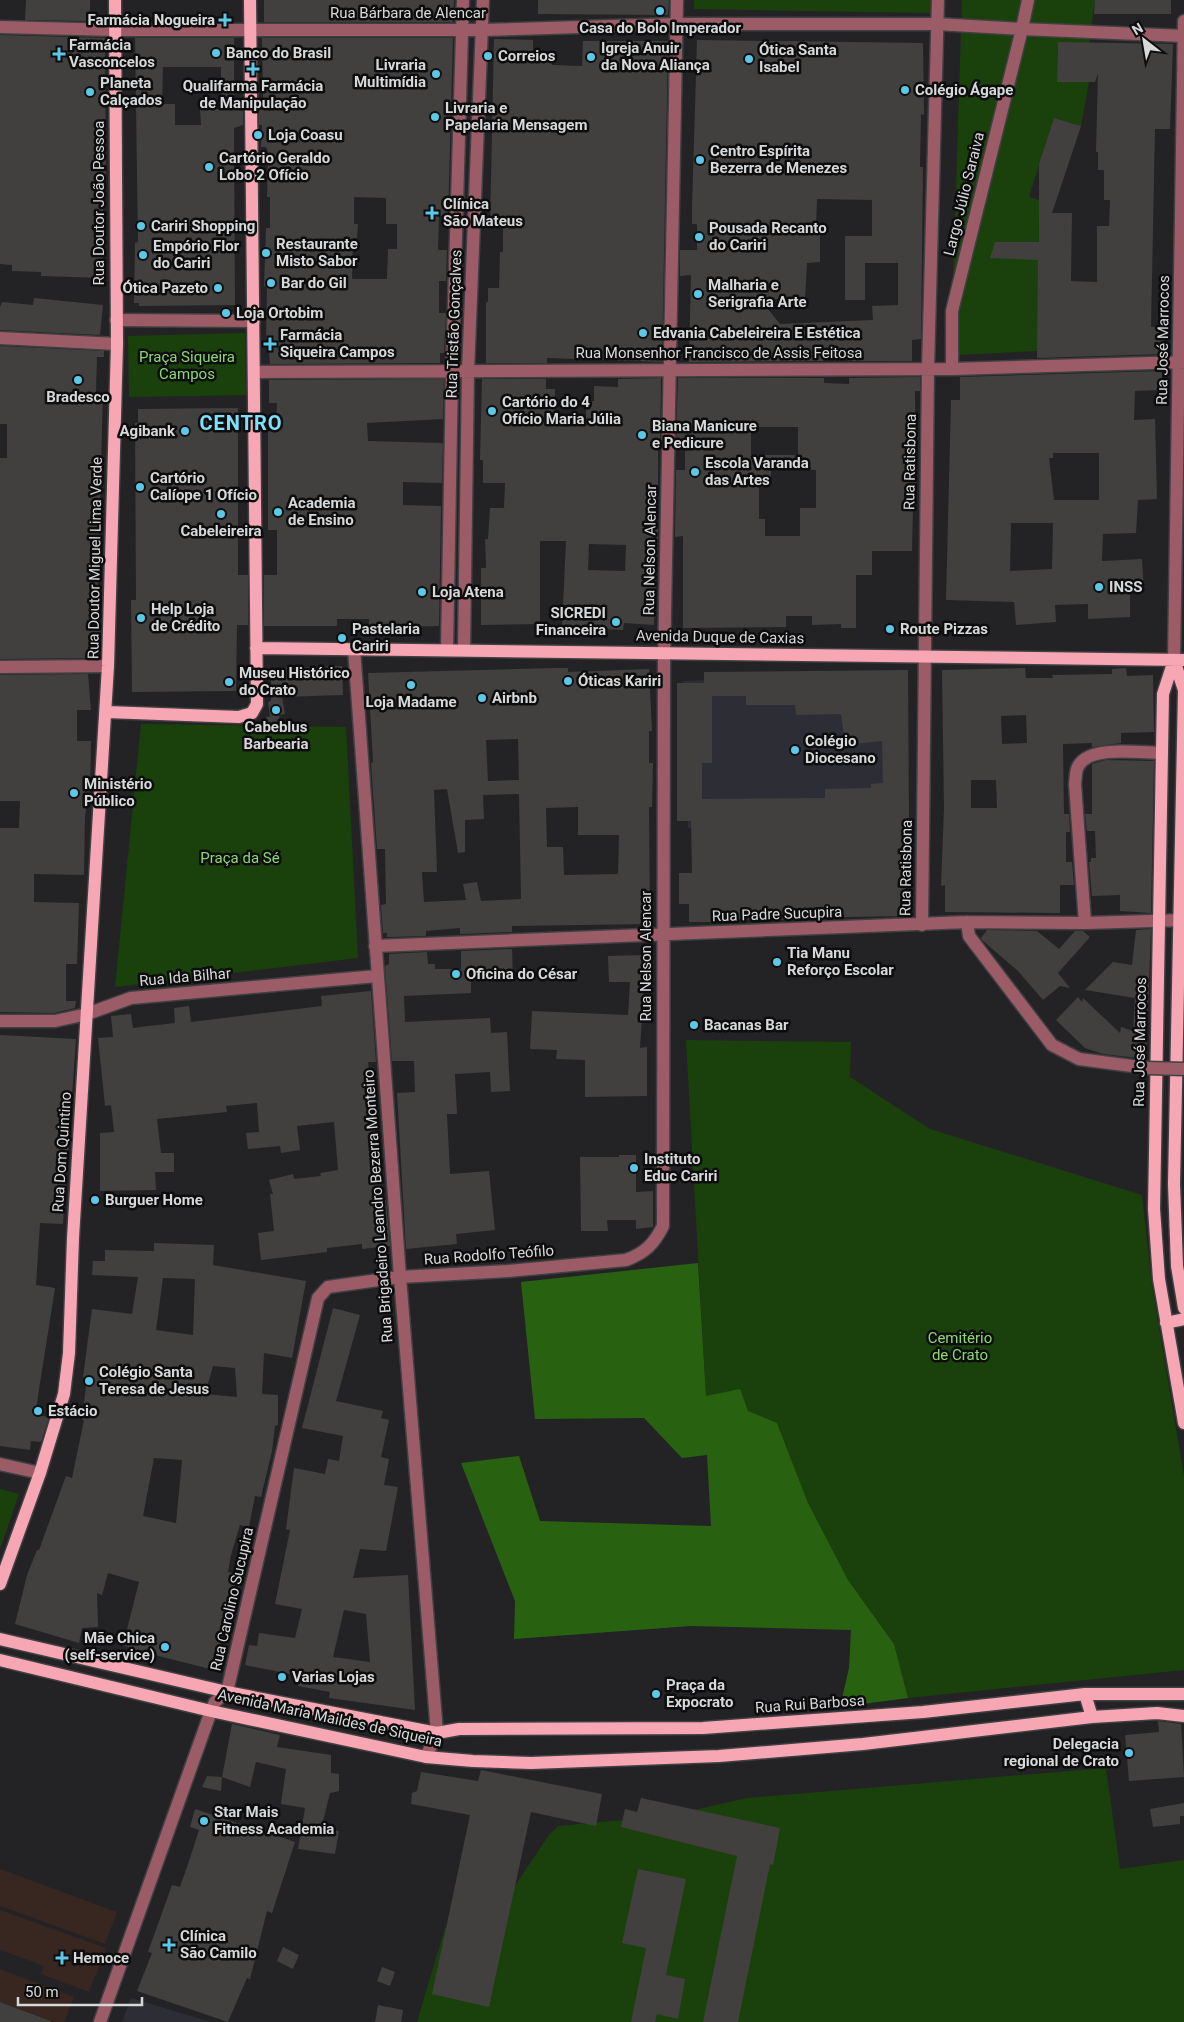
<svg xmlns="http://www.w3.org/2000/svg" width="1184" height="2022" font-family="Roboto,sans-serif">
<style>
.built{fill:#2d2e35}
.medical{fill:#382620}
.green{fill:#1a410c}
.forest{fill:#286210}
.building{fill:#42403e;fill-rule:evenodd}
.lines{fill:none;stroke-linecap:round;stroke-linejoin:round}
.minor-casing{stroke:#404043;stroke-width:15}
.major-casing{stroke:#404043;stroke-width:15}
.minor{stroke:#9c5c67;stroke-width:12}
.major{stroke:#f7a7b3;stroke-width:12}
.minor-bridge-casing{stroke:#404043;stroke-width:15;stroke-linecap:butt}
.minor-bridge{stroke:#9c5c67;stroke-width:12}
.poi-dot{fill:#5ac8e6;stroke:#0d0d0e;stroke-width:2}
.labels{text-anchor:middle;stroke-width:5;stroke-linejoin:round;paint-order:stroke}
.street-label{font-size:15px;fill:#d7d8d9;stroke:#0d0d0e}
.poi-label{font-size:15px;font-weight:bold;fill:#d7d8d9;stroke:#0d0d0e;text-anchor:start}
.park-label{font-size:15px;fill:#8bd872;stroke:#0d0d0e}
.district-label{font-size:20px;font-weight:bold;letter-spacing:1px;fill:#7ee1fc;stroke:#0d0d0e}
</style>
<rect width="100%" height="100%" fill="#232326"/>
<path class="built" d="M901,672l6,147 -219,9 -5,-147z
M131,1998l80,24h-89z"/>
<path class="medical" d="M0,1869l117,43 -12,32 -105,-38z
M0,1910l106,38 -17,44 -48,-18 3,-8 -44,-16z
M0,1969l74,28 -10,25h-9l-55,-20z"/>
<path class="green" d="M694,0h239v13l-239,-4z
M962,0h133l-6,43h-31l-1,39h32l-8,44 -27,-8 -25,79 26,8 -16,8 -1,138 -80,4 -6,-44z
M245,333l1,62 -117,2 -1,-61z
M141,724l205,3 12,231 -243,29z
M686,1040l165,2 -1,35 80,52 212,66 10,91 32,190v194l-276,28 -14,-54 -46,-64 -40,-77 -31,-80 -71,-27z
M0,1489l19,5 -19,55z
M1106,1768l14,101 64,-9v162h-767l28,-94 39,4 65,-97 9,-9 110,-10 79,-18z"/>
<path class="forest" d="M698,1263l8,133 34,-7 8,22 29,12 31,80 40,77 46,64 14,54 -68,9 9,-39 2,-38 -160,-4 -177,13 1,-38 -54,-138 58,-7 21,65 171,5 -4,-71 -25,3 -38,-40 -109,1 -14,-137z"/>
<path class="building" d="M26,0h64v21l-65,-1z
M264,0h190l-1,22h-189z
M538,0h131l-1,15 -130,-1z
M1095,0h76v14h-77z
M0,35l105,3 1,144h-3v96l-62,-2v-4l-29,-1v-6l-12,-1z
M135,38h99v64h9v23l-9,3 1,177 -96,1v-3h-5l1,-60 3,-1zM163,67h58v42h-21l1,16h-26v-21h-13z
M262,38h191l-5,178h-9l-1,34h9l-1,31h-7v32h7l-2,40h-4v10l-170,1 -2,-25h-2l1,-53h-3l2,-58h4v-31h-3l1,-45 -2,-5h-5l1,-22h-3v-23h4zM354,197l32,1v26h11v25h-9l-1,30h-35l1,-41h4l1,-14h-4z
M494,39l39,1v14h19v11l30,1 1,-25h85l-6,321 -115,-4v5h-61v-61h2v-14h11l1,-36h3v-26h-13z
M697,40l226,3 1,72 -3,-1 -1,53h3l-2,172 -9,1v21h-64v-2h-25v2l-134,1 2,-87 -11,1v-26h17v-26h-5v-17zM817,199l55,1v36h-27v64h20v-37h33v42l-26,1 1,14 -93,4 -20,-25h45l2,-36 13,-1v-36h-4z
M1058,42l115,2 -3,85h-15l-4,198h14l-1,27 -127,4 1,-98 -48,-2 5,-16h44v-78l15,-46 27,8 -29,87h20l-1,68 26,1v-56h12l1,-26h-6v-30h-6v-18h-2l2,-79 -3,9h-38z
M34,298l69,7 -3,30 -100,-5v-23l2,-5 31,3z
M0,346l104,5v6h-7l-1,36h7l-6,217h3v25h-6v23l-94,1v-201h7v-34h-7z
M1162,371v19l-27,1 -1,29 21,-1 2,80 -19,1 -2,33 -33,1 -1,27 40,-2 2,32h-14v26l-42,2v-15l-33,1 1,17 -40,3 -2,-23 -68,-2 5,-200h9v-23zM1053,453h46v47h-45l-5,-42h4zM1011,523h42l-1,46 -42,2z
M920,377v14h-5l1,116h-3l-1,44h-40v24h-16v53h-15v-4l-29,1v-9h-26v11l-103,1v-92l-8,1 1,-67h9v-29h-9l2,-63h146v5l25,1v-6zM751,427h47v28h-47zM771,469l45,1v38h-16v28h-35v-17h-6v-36h12z
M661,378l-1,64h-2v96l-4,87 -30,-2 -1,7 -61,-3 4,-86h-26v83l-59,1v-57h5l-1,-29h3l2,-31h14l1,-25h-22v-23h-3l2,-81h64v10h9l-1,30h32v-18h8v-15l24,1v-8zM589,544l37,1 -1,26 -37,-1z
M444,379l-1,40 -76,4 1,18 75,2 -1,40 -39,-1v23l38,1 -2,120 -70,2v-9h-32v7h-73v-51h13v-45h-9v-99h8l1,-28h-8v-23z
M238,408v167h10v50h-11l-1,66 -104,1 -1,-92h5l-1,-177h3v-14z
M342,666l1,29 -61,2 3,17 -15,2 -2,-14 3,-1v-33z
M555,668h13v4l81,-3 3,62h-3v32h4l-1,44h-3l1,117 -138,2v6l-52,2v-6l-34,3v5l-39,1v-4h-4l-2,-28 5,-1 -1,-55h-8l-6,-86 2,-1 -5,-89zM518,739l1,41 -31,1 -2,-41zM447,789l11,64 7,-1v-32l19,-1 -1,-24 36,-1 2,105 -40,2 -4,-19 -14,2 3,16 -42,2 -2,-30h15l-3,-82zM578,807v28h41l-1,39 -54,1 -1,-28h-16l-1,-39z
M1025,668l1,10h27l-1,-3 60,-1v-5l14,-1 1,8 26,-1 1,57 -33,1v10l-29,4v-4l-29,1 1,70h5l1,18h-4v30h6l2,23h-14v28l-115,-1v-27l-4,1 3,-78 -2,-138zM1026,715l1,28 -25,1 -1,-28zM971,780h25l1,28h-26z
M908,670l1,150h-3l1,31h-2v65l-114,2v2l-74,-1v3h-28v-18h-10v-31h13l-1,-52h-14v-138h27v-11zM712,696h34v9h49l1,10 45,-1 4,31 37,-4 1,42 -12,1v4l-46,1v9l-123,1v-36h10z
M88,674l3,36h-14v31h14l-1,61h-3l-2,15 -1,58 -50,-1v28l45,1 -2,61h-11v37h10l-1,7 -21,5 -54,-1v-184h19l1,-27h-20v-126z
M279,715l2,17 -12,2 -3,-17z
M1106,760l48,1 -3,152 -31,-2v-16l-28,1 -3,-34h2v-4h5l-1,-27h-8l-2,-17h7v-50z
M1151,929l-5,130 -43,-5 -18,-6 -29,-28 22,-23 4,5 1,-4 37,35 1,-6 12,4 2,-33 -50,-8 28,-28 19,3 4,-35z
M987,930l50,1 22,18 16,-18h8l7,6 -32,36 12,15 -10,-2 -17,14 -25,-29 -36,-31 -1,-2z
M512,949l1,30 -42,2v12l-67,3 1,26 85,-4 1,15 16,-1 3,59 -19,1 -1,-20 -35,2 2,40h-10l3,60 39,-3 6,59 -39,4 1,10 -51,5 -9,-156 18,-1 -1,-31h-22l-7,-95 4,-2v-10l38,-2 1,12h7v5h26v-18z
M647,955v26h-3l-4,67 7,-1v49l-62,1v-37l-29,-1 1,-9 -27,-1 2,-38 96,4 2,-33h-21l-1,-26z
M371,991l5,71h-8l14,138h4l4,46 -28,3v-5l-35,4v4l-66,8 -3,-27 16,-2 -4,-37h3l-4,-14 24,-6 1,5 27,-3 -1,-3 18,-3 -4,-48 -37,4 3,24 -19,3 -1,-7 -32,3 -2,-16 13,-1 -2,-29 -31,3 1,6 -70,7 4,34h13v19h-19l1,18 -56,1v-58l14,-1 -3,-27 -6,1 -7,-68 15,-1 -2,-21 20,-2 2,14 15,-2 27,-3 -1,-15 15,-2 2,16 131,-16 -1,-10z
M0,1035l76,4 -13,185 -23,-1 -4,62 19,3 -20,127 14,2 -8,25 -10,-1 -1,9 -30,-4z
M619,1155h17v37l17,-1v36l-17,2v-9h-29l1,11h-27l-1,-74h39z
M154,1243l60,2 -1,20 93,16 -14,77 -28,-5 -2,41 16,1v30l-3,1 -3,25 -11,46 -6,-1 -6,31 -9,-2 -9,30 -3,17 14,4 -5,22h-4l-19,72 -79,-20 -12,-5 16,-63 -31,-9 -6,22 -5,-2 1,34 -16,1 -3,15 -64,-19 12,-49 10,-25h2l27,-74 6,2 12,-58h-2l5,-42 -4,-1 9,-68 40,5 6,-37 -46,-2 1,-14h12v-11l49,1zM163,1278l32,1 -2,56 -37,-5zM213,1366l22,2 2,29 -32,-3zM154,1458l28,2 -6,63 -33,-7z
M333,1308l27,7 -24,86 47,10 -2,7 8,2 -8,37 8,2 -5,26 14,2 -12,64 -26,-2 -7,29 55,-3 7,135 -86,-12 1,-6 -32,-6 2,-10 -55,-11 4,-20 8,1 2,-13 36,5 7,-29 -27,-5 15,-74 -4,-1 8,-61 31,6 3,-15 11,2 4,-25 -41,-8zM344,1610l22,4 4,48 -37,-5z
M1158,1721l23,3 3,53 -55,4 -4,-46 34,-3z
M232,1724l48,11 -3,12 54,8v18l8,1v17l-9,2 -9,36 18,2 -4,23 -37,-5 7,-41 -24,-4 5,-35 -30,-7 -6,25 -28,-10z
M481,1770l121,24 -6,32 -65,-14 -42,195 -57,-13 38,-179 -59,-11 1,-11 5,-2 4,-19 57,9z
M207,1776l15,1 -1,14 -19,-4z
M641,1798l139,30 -7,37 -3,-1 -32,158h-35l34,-166 -116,-29 4,-18 12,3z
M1184,1803v13h-4v8l-27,3 -3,-18z
M195,1809l100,33 -23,71 -5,-2 -17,68 -3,-1 -19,44 -91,-31 15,-38 -4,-1 24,-67 8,2 9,-26 10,-31 -9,-3z
M638,1869l48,10 -20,96 19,4 -7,40 -21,-5 -2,8h-24l15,-74 -24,-5z
M283,1947l16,8 -6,14 -16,-8z
M382,1967l13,5 -5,14 -13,-5z
M0,2002l51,19v1h-51z
M378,2005l25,5 -2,12h-26z"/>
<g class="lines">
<g class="minor-casing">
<path id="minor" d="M0,27l115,3h368l193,-6h261l85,5 6,-29
M116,320l138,1
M0,338l117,6
M952,369v-58l70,-282 162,7
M254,372l698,-3 232,-7
M354,649l46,628 37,456 -11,24
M447,650l5,-278 11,-372
M464,650l4,-279 15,-371
M1174,660l10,-639
M0,667l108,-1
M967,922l2,14 83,109 27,14 68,9
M1085,923l-10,-139c1,-6 0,-14 4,-19 12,-20 62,-12 83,-12
M922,925l6,-557 10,-368
M375,946l592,-24 118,1 99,-3
M0,1021h55l32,-7 44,-16 246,-22
M0,1464l40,9
M100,2022l111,-311 4,-9 12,-10 91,-394 10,-11 72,-10 108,-6 118,-11c19,-7 28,-16 37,-34l1,-564 13,-662"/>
</g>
<g class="major-casing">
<path id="major" d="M256,648l928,12
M1174,660l-11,34 -9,515 5,70 25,144
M1174,660l10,30 -10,494 3,82 7,42
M107,712l132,5 13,-4 5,-9 -7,-704
M1166,1323l18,-4
M0,1584l40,-111 24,-79 5,-41 4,-115 35,-572 9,-322 -2,-344
M0,1639l227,53 210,41 22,-4 244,-1 220,-16 162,-18h99
M0,1660l211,51 215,46 47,4 58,2 188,-7 144,-12 229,-27 65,-4 27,3
M1085,1694l7,23"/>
</g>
<use href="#minor" class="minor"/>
<use href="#major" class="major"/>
<g class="minor-bridge-casing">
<path id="minor-bridge" d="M1147,1068l37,1"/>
</g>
<use href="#minor-bridge" class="minor-bridge"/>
</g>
<g class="poi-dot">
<circle cx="660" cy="11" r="5"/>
<path d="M222.5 12.5h5v5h5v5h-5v5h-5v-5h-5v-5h5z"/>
<circle cx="216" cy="53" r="5"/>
<path d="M56.5 46.5h5v5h5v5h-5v5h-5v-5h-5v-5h5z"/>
<circle cx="488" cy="56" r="5"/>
<circle cx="591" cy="57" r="5"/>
<circle cx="749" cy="59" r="5"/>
<path d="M250.5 61.5h5v5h5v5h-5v5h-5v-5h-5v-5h5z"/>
<circle cx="436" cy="74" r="5"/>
<circle cx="905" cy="90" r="5"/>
<circle cx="90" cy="92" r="5"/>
<circle cx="435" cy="117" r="5"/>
<circle cx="258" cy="135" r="5"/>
<circle cx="700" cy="160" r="5"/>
<circle cx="209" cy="167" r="5"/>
<path d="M429.5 205.5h5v5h5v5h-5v5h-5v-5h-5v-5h5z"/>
<circle cx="141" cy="226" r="5"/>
<circle cx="699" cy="237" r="5"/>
<circle cx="266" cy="253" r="5"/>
<circle cx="143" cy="255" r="5"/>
<circle cx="271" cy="283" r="5"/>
<circle cx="218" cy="288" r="5"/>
<circle cx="698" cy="294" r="5"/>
<circle cx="226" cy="313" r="5"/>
<circle cx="643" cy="333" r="5"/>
<path d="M267.5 336.5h5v5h5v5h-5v5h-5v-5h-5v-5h5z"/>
<circle cx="78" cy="380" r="5"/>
<circle cx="492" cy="411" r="5"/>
<circle cx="185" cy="431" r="5"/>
<circle cx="642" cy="435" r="5"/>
<circle cx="695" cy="472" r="5"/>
<circle cx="140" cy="487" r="5"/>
<circle cx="278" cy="512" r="5"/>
<circle cx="221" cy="514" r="5"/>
<circle cx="1099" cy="587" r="5"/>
<circle cx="422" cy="592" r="5"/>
<circle cx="141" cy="618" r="5"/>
<circle cx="616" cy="622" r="5"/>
<circle cx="890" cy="629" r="5"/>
<circle cx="342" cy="638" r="5"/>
<circle cx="568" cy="681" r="5"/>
<circle cx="229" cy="682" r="5"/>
<circle cx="411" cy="685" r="5"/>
<circle cx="482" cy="698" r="5"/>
<circle cx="276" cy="710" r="5"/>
<circle cx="795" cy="750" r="5"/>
<circle cx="74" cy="793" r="5"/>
<circle cx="777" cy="962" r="5"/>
<circle cx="456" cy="974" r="5"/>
<circle cx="694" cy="1025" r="5"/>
<circle cx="634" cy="1168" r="5"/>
<circle cx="95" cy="1200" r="5"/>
<circle cx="89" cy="1381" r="5"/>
<circle cx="38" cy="1411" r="5"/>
<circle cx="165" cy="1647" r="5"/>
<circle cx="282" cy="1677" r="5"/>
<circle cx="656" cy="1694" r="5"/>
<circle cx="1129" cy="1753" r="5"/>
<circle cx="204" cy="1821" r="5"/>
<path d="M166.5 1937.5h5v5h5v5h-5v5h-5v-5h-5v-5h5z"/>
<path d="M59.5 1950.5h5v5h5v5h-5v5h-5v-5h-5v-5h5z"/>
</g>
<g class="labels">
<g class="street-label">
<text x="408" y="18">Rua Bárbara de Alencar</text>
<text transform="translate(964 194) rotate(-76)" y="5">Largo Júlio Saraiva</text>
<text transform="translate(99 203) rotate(-90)" y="5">Rua Doutor João Pessoa</text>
<text transform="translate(454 324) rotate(-88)" y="5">Rua Tristão Gonçalves</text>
<text transform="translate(1163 340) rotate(-89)" y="5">Rua José Marrocos</text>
<text x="719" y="358">Rua Monsenhor Francisco de Assis Feitosa</text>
<text transform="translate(910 462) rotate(-89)" y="5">Rua Ratisbona</text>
<text transform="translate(650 550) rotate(-89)" y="5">Rua Nelson Alencar</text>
<text transform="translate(95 558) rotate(-89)" y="5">Rua Doutor Miguel Lima Verde</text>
<text transform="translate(720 637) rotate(1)" y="5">Avenida Duque de Caxias</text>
<text transform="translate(906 868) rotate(-89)" y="5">Rua Ratisbona</text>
<text transform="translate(777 914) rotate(-2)" y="5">Rua Padre Sucupira</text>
<text transform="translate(646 956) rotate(-90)" y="5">Rua Nelson Alencar</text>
<text transform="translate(185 977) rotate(-5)" y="5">Rua Ida Bilhar</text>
<text transform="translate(1140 1042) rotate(-89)" y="5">Rua José Marrocos</text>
<text transform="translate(62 1152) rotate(-86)" y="5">Rua Dom Quintino</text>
<text transform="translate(378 1206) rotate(-94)" y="5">Rua Brigadeiro Leandro Bezerra Monteiro</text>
<text transform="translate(489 1255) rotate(-4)" y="5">Rua Rodolfo Teófilo</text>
<text transform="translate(232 1599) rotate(-77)" y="5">Rua Carolino Sucupira</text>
<text transform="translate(810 1704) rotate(-4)" y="5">Rua Rui Barbosa</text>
<text transform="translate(330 1718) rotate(12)" y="5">Avenida Maria Maildes de Siqueira</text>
</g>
<g class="poi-label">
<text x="215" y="25" text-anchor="end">Farmácia Nogueira</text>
<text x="660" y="33" text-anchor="middle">Casa do Bolo Imperador</text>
<text x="69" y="50">Farmácia<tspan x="69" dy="17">Vasconcelos</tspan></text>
<text x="601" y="53">Igreja Anuir<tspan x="601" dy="17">da Nova Aliança</tspan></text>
<text x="759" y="55">Ótica Santa<tspan x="759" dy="17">Isabel</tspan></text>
<text x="226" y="58">Banco do Brasil</text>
<text x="498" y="61">Correios</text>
<text x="426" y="70" text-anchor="end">Livraria<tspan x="426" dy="17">Multimídia</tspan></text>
<text x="100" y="88">Planeta<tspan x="100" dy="17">Calçados</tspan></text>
<text x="253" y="91" text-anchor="middle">Qualifarma Farmácia<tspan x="253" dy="17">de Manipulação</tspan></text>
<text x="915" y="95">Colégio Ágape</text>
<text x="445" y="113">Livraria e<tspan x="445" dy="17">Papelaria Mensagem</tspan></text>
<text x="268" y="140">Loja Coasu</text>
<text x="710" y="156">Centro Espírita<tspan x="710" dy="17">Bezerra de Menezes</tspan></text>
<text x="219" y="163">Cartório Geraldo<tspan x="219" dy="17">Lobo 2 Ofício</tspan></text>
<text x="443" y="209">Clínica<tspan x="443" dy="17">São Mateus</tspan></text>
<text x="151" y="231">Cariri Shopping</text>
<text x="709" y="233">Pousada Recanto<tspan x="709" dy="17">do Cariri</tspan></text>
<text x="276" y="249">Restaurante<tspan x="276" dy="17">Misto Sabor</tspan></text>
<text x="153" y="251">Empório Flor<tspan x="153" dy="17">do Cariri</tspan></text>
<text x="281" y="288">Bar do Gil</text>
<text x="708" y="290">Malharia e<tspan x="708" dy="17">Serigrafia Arte</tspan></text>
<text x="208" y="293" text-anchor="end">Ótica Pazeto</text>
<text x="236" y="318">Loja Ortobim</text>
<text x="653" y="338">Edvania Cabeleireira E Estética</text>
<text x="280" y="340">Farmácia<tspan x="280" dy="17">Siqueira Campos</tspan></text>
<text x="78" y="402" text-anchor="middle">Bradesco</text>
<text x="502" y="407">Cartório do 4<tspan x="502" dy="17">Ofício Maria Júlia</tspan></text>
<text x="652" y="431">Biana Manicure<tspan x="652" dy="17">e Pedicure</tspan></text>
<text x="175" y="436" text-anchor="end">Agibank</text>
<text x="705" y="468">Escola Varanda<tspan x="705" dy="17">das Artes</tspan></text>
<text x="150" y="483">Cartório<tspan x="150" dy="17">Calíope 1 Ofício</tspan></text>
<text x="288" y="508">Academia<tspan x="288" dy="17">de Ensino</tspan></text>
<text x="221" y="536" text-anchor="middle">Cabeleireira</text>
<text x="1109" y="592">INSS</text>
<text x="432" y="597">Loja Atena</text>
<text x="151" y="614">Help Loja<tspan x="151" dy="17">de Crédito</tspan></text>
<text x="606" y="618" text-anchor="end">SICREDI<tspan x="606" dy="17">Financeira</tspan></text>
<text x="352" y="634">Pastelaria<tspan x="352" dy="17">Cariri</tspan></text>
<text x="900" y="634">Route Pizzas</text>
<text x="239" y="678">Museu Histórico<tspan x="239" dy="17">do Crato</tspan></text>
<text x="578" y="686">Óticas Kariri</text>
<text x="492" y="703">Airbnb</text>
<text x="411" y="707" text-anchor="middle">Loja Madame</text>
<text x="276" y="732" text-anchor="middle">Cabeblus<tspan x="276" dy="17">Barbearia</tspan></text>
<text x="805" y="746">Colégio<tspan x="805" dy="17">Diocesano</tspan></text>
<text x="84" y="789">Ministério<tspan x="84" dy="17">Público</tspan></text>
<text x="787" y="958">Tia Manu<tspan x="787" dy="17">Reforço Escolar</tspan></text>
<text x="466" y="979">Oficina do César</text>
<text x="704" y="1030">Bacanas Bar</text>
<text x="644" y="1164">Instituto<tspan x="644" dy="17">Educ Cariri</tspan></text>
<text x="105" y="1205">Burguer Home</text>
<text x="99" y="1377">Colégio Santa<tspan x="99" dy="17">Teresa de Jesus</tspan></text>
<text x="48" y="1416">Estácio</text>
<text x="155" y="1643" text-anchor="end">Mãe Chica<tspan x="155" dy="17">(self-service)</tspan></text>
<text x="292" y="1682">Varias Lojas</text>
<text x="666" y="1690">Praça da<tspan x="666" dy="17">Expocrato</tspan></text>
<text x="1119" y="1749" text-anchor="end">Delegacia<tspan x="1119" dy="17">regional de Crato</tspan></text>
<text x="214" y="1817">Star Mais<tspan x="214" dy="17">Fitness Academia</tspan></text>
<text x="180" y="1941">Clínica<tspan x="180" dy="17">São Camilo</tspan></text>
<text x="73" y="1963">Hemoce</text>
</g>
<g class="park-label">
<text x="187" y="362">Praça Siqueira<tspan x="187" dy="17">Campos</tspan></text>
<text x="240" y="863">Praça da Sé</text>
<text x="960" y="1343">Cemitério<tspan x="960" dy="17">de Crato</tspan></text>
</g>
<g class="district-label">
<text x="241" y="430">CENTRO</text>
</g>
</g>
<g transform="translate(1144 40) rotate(329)" stroke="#0d0d0e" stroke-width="4" paint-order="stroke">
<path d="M0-4L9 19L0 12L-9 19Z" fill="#d7d8d9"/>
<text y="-8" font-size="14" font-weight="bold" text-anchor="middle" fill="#d7d8d9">N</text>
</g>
<path d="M18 1997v8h124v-8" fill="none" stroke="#d7d8d9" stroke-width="2.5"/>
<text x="25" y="1997" font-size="15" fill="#d7d8d9" stroke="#0d0d0e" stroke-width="4" paint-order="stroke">50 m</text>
</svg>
